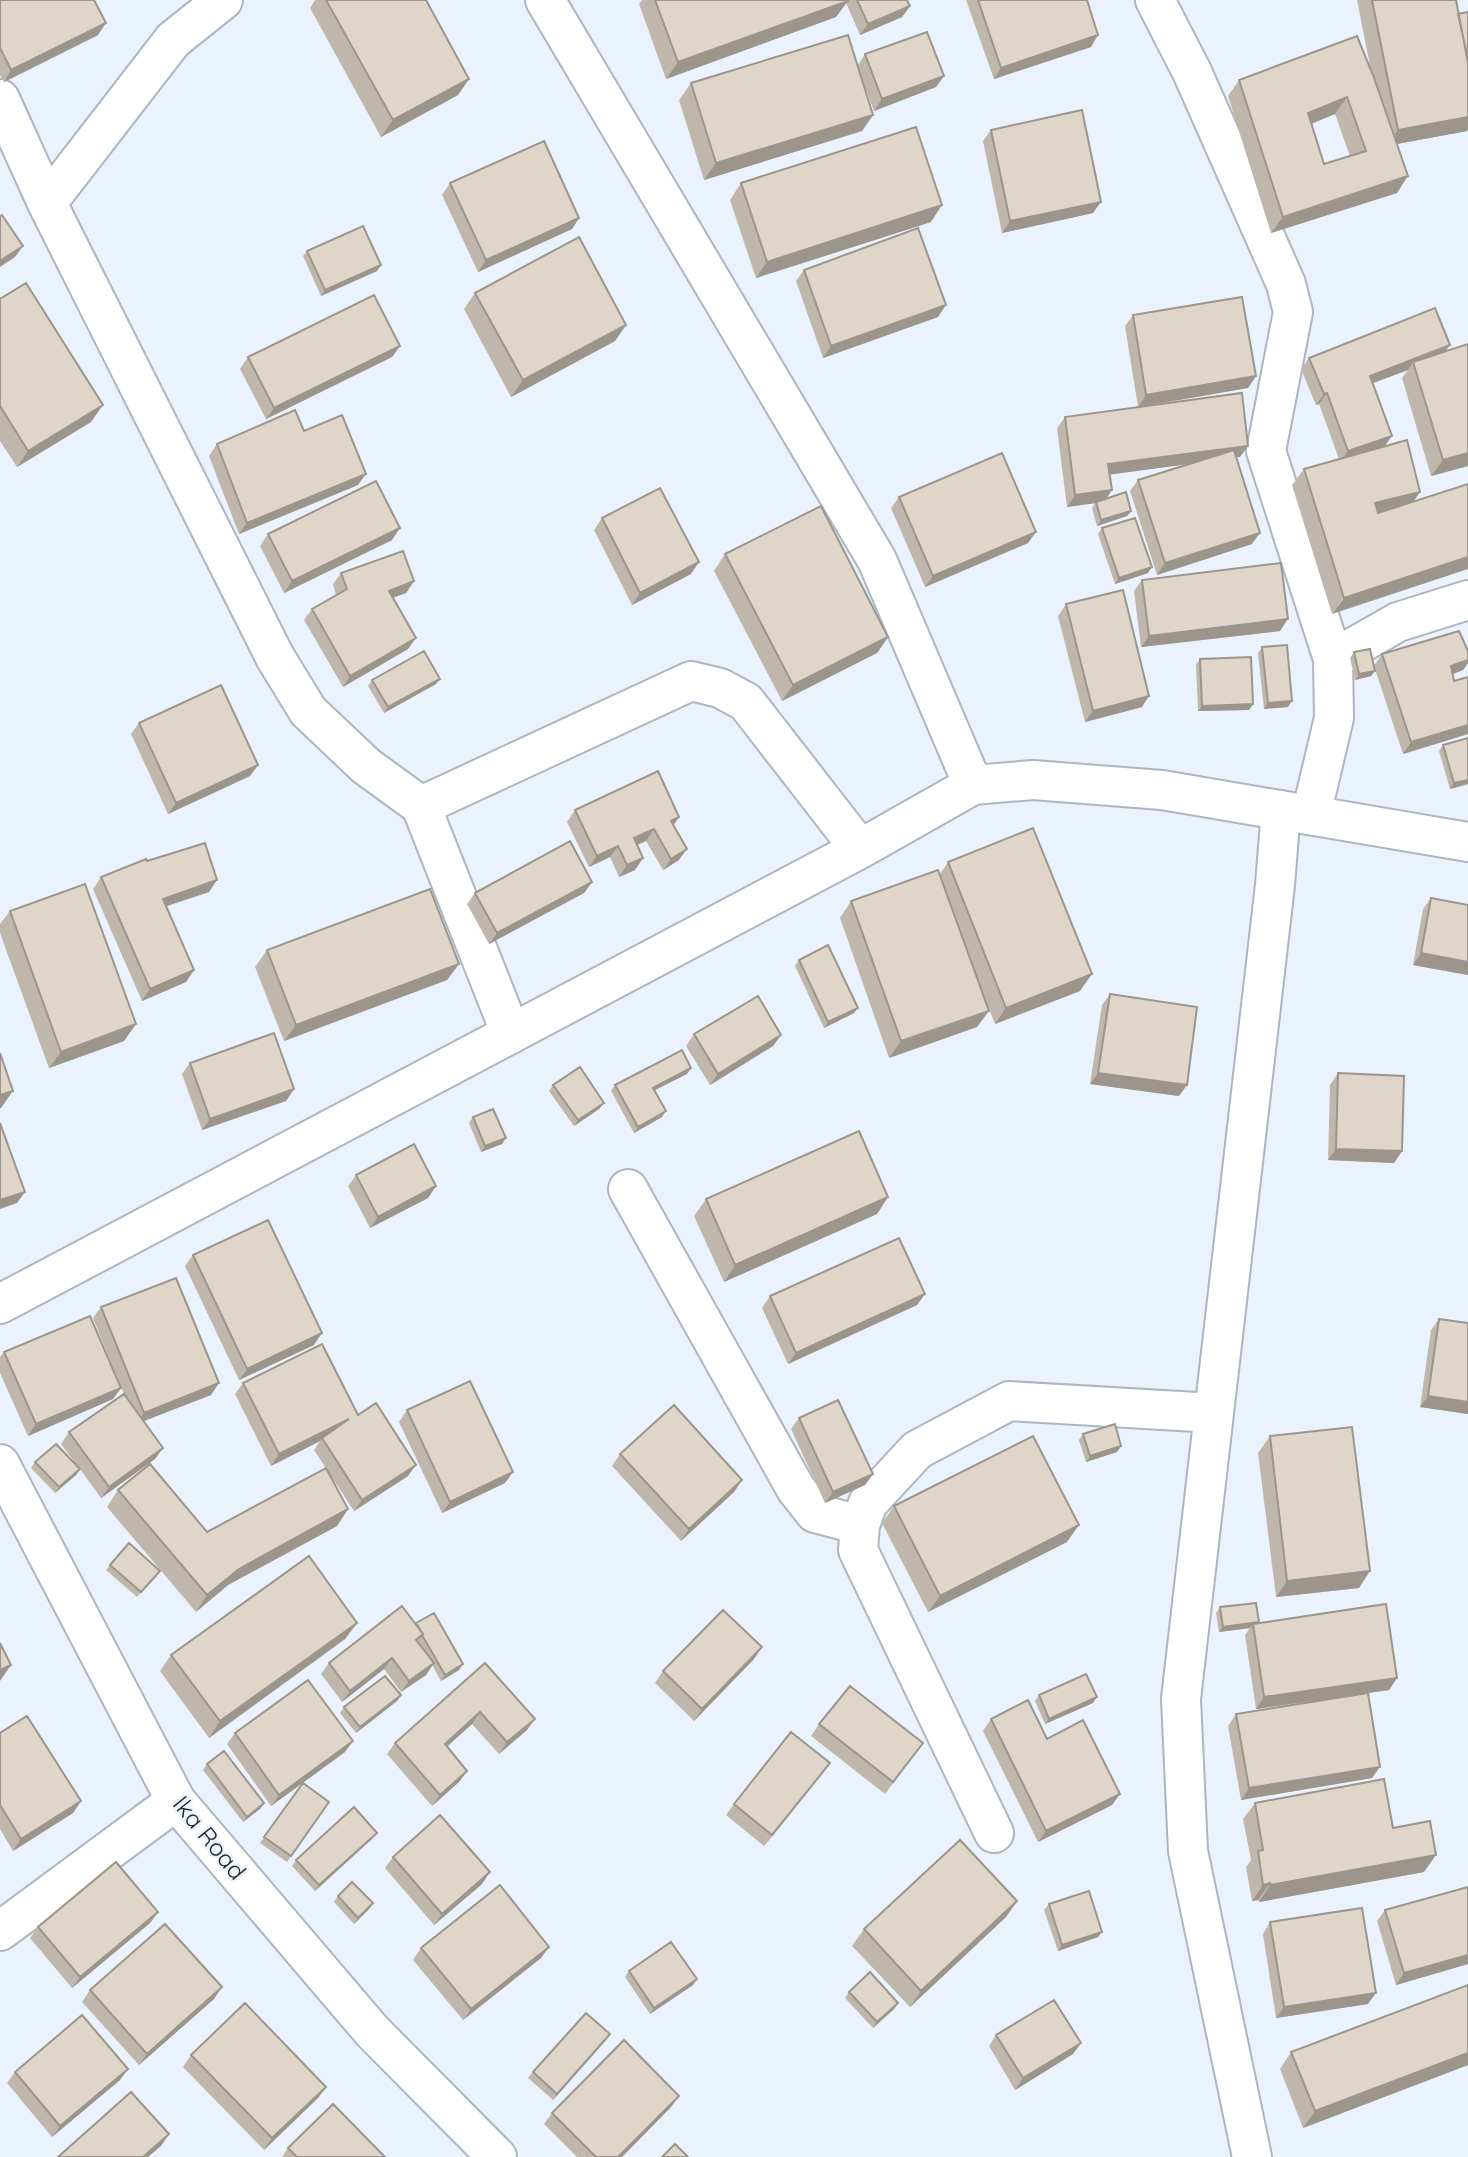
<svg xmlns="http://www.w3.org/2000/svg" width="1468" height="2157" font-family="Quicksand,sans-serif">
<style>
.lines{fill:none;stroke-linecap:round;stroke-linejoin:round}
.street-casing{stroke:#abb6c1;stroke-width:42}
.secondary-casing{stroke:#abb6c1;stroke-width:42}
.street{stroke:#fff;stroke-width:38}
.secondary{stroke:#fff;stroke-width:38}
.wall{fill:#c0b7ac;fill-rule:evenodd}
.shaded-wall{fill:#9c958c}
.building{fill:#dfd5c8;stroke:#9c958c;stroke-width:2;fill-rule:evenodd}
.labels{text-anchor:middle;stroke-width:5;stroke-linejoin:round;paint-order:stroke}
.street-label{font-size:24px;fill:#202428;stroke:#eaf3fd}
</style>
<rect width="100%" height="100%" fill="#eaf3fd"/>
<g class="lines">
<g class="street-casing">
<path id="street" d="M545,0l332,560 96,225
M1155,0l37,72 94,212 7,28 -27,139 67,208 1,59 -23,97
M0,99l47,104 228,454 33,54 58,55 55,40 90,228
M47,203l126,-163 50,-40
M1333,659l65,-37 70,-22
M421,806l270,-125 29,7 26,14 114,147
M628,1189l168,300 19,24 45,12
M0,1304l860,-455 113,-64 60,-5 129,10 306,52
M994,1833l-136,-283 2,-25 8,-22 49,-53 92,-49 205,12
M0,1931l176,-130
M1252,2157l-64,-306 -7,-152 94,-814 6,-75"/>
</g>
<g class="secondary-casing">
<path id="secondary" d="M0,1464l176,337 196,230 125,126"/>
</g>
<use href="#street" class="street"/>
<use href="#secondary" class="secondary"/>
</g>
<path class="wall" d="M0,0l98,35 -94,47 -4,-7z
M315,0h111l43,79 -11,16 -77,42 -71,-129z
M642,0h265l3,6 -8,11 -42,18 -14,-32 -10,14 -170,62 -27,-75z
M966,0h121l4,47 -97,32z
M1357,0h99l2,14 10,-2v117l-1,2 -70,13v49l-126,40 -43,-137 11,-16 132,-9zM1335,114l15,42 -26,8 -13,-40z
M865,54l79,22 -8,11 -62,24 -14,-37 13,41 -11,16 -158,49 -25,-80 12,-17 167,-18z
M991,130l102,83 -91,20 -19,-92z
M450,183l129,35 -7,11 -94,43 -36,-77z
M741,183l190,39 -175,56 -26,-78z
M307,251l74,14 -4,6 -56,25 -18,-40z
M804,270l134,47 -115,41 -27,-77z
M475,293l151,32 -11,16 -104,56 -47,-88z
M0,299l91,123 -74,45 -17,-26z
M1133,315l123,61 -8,12 -110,19 -13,-81z
M1468,344v122l-37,10 -29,-98 6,-8 -35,13 12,64 35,45 -88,122 -40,-129 12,-16 35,-10 -20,-55 -3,1 -15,-36 8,-11 141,-13 -5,6z
M400,346l-8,11 -126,62 -26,-50 8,-12z
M1065,417l175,40h-4l16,87 -95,31 -27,-84 8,-11 51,-16 -80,10 3,16 -6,9 25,12 -4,5 -30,10 -5,-18 3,-5 -28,4 -10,-79z
M304,431l54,54 -119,49 -30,-78 8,-12z
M899,497l129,46 -103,44 -34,-79z
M602,518l89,56 -59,31 -38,-75z
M1102,528l46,45 -33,11 -17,-50z
M268,534l124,6 -108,53 -24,-47z
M725,554l163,83 -11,16 -95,48 -68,-130z
M341,573l73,8 -8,12 -13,5 15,51 -65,38 -39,-67 8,-11 24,-14 -3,-11z
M1142,580l138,51 -139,16 -7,-56z
M1066,604l76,103 -57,15 -27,-106z
M1262,647l26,60 -24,2 -6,-56z
M1468,651v12l-5,7 -10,4 1,7 14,-4v57l-65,20 -29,-88 8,-12z
M1354,652l17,24 -16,4 -5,-22z
M1200,659l53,45 -4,6 -51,1 -2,-46z
M372,680l64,4 -52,29 -16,-27z
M139,723l119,42 -8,11 -82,38 -37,-80z
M1468,738v46l-18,5 -11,-38 4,-6z
M575,810l104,7 -6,9 6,34 -16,10 -17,-29 -9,4 6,13 -8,12 -16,7 -9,-20 -21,10 -22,-45z
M147,861l62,31 -43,14 28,64 -8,12 -44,19 -49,-112 8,-12z
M948,862l132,129 -85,33 -11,-28 -7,31 -88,31 -49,-140 11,-17 89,-27z
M592,882l-8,11 -95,51 -22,-40 8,-11z
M1431,898l37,7v70l-55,-10 10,-56z
M10,911l126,113 -12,17 -75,27 -49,-135v-9z
M267,950l192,14 -12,16 -163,61 -29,-74z
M799,960l55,53 -30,15 -29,-62z
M1110,994l69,102 -89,-12 12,-79z
M694,1034l87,1 -8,11 -63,39 -24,-39z
M190,1063l104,26 -8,12 -84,29 -20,-56z
M1338,1073l64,78 -8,12 -66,-3 2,-75z
M687,1074l-32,16 7,27 -28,16 -23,-42 4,-6z
M553,1085l51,18 -5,6 -25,17 -25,-35z
M473,1117l29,27 -21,8 -12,-29z
M356,1175l80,11 -8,12 -58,30 -22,-42z
M888,1197l-11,17 -153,68 -30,-66 12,-17z
M193,1255l121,90 -75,35 -54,-114z
M770,1296l147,9 -129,59 -26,-56z
M101,1307l110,88 -67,26 11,38 -54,39 -21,-29 -4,6 -21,18 -24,-25 4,-6 44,6 -18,-24 8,-12 55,-38 -31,-76z
M1439,1319l29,95 -48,-7 11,-77z
M4,1352l117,36 -8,11 -85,37 -28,-63v-16z
M243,1383l115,32 50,61 -54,35 -40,-61 6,-9 -49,25 -36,-72z
M407,1410l98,73 -63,30 -43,-91z
M799,1418l74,56 -8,11 -40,18 -34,-74z
M1083,1434l38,12 -4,6 -31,10 -7,-22z
M1270,1436l89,152 -83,9 -18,-144z
M620,1454l122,26 -8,12 -53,49 -69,-75z
M118,1490l89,42 141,-23 -11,17 -109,59 -32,27 -89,-105z
M894,1506l173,36 -139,70 -46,-89z
M110,1565l46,12 -19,20 -31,-27z
M1220,1607l39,15 -1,1 139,55 -8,12 -133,19 -11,-74 5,-7 -31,4 -3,-19z
M357,1623l-12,16 -136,99 -49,-67 11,-16z
M415,1623l44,47 -18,11 -9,-16 -6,10 -25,17 -17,-23 -42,33 -21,-28 8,-11z
M754,1659l-60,62 -39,-38 8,-12z
M485,1663l42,67 -28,24 -27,-30 -25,23 20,24 -8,11 -27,24 -45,-52 8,-11z
M401,1695l-4,6 -41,32 -16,-20 4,-6z
M1039,1695l54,8 -48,21 -10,-23z
M1236,1714l136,64 -131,22 -13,-74z
M991,1719l56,20 65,66 -74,37 -55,-111z
M819,1724l96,30 -30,40 -74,-58z
M0,1733l81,68 -8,12 -60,38 -13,-22z
M235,1733l110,19 -74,54 -44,-62z
M830,1763l-66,83 -38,-31 8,-11z
M207,1764l57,39 -4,6 -17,13 -40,-52z
M303,1783l26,19 -42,60 -27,-19z
M1255,1803l138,25 31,44 -165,30 -1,-2 -6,1 -6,-34 5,-7 -8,-41z
M373,1838l-58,53 -23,-25 4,-6z
M393,1857l89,27 -48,41 -49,-57z
M1468,1887v77l-72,21 -19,-64 8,-11z
M338,1896l35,7 -4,6 -15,15 -20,-22z
M1017,1901l-11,16 -96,90 -58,-61 12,-17z
M1049,1904l53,28 -4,5 -40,14 -14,-41z
M158,1912l-8,11 -78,65 -42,-50 8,-11z
M1270,1922l98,82 -92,14 -13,-84z
M421,1948l120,10 -78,62 -50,-60z
M629,1971l64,14 -43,29 -25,-37z
M1468,1985v80l-165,63 -23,-59 11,-17z
M90,1990l124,9 -75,66 -57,-63z
M849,1992l49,11 -4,6 -21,19 -28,-30z
M996,2035l85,8 -8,11 -58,36 -26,-44z
M606,2040l-53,60 -25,-22 5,-6z
M191,2055l135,32 -8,11 -54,52 -81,-83z
M128,2069l-8,11 -68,57 -45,-54 8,-11z
M671,2107l-49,50h-45l-33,-33 8,-11z
M288,2148l97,9h-103z"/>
<path class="shaded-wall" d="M848,1l-12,16 -170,62 12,-17z
M910,6l-8,11 -42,18 8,-11z
M106,23l-8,12 -94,47 7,-12z
M1098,35l-7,12 -97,32 7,-11z
M944,76l-8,11 -62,24 8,-12z
M469,79l-11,16 -77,42 12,-17z
M1347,97l-12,17 -39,16 12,-17z
M873,115l-11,16 -158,49 12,-17z
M1468,117v12l-1,2 -81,15 12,-16z
M1408,176l-11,17 -126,40 12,-16z
M1101,202l-8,11 -91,20 8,-12z
M942,205l-11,17 -175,56 11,-16z
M579,218l-7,11 -94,43 8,-12z
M23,246l-8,11 -15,10v-6z
M381,265l-4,6 -56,25 4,-6z
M946,305l-8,12 -115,41 8,-12z
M626,325l-11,16 -104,56 12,-17z
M1450,345l-8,11 -29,6 -5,8 -46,17 8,-11z
M400,346l-8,11 -126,62 8,-11z
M1256,376l-8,12 -110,19 8,-12z
M1327,393l-8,11 -3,1 8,-11z
M103,405l-12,17 -74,45 11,-16z
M1392,436l-8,11 -44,15 8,-11z
M1248,446l-8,11 -140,19 8,-12z
M1468,453v13l-37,10 12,-16z
M366,474l-8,11 -119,49 8,-11z
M1112,490l-8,12 -37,5 8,-12z
M1420,492l-11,16 -45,12 11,-17z
M1131,511l-4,5 -30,10 4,-6z
M400,528l-8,12 -108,53 8,-12z
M1036,532l-8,11 -103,44 8,-11z
M1260,533l-8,11 -95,31 8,-12z
M1468,557v12l-136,45 12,-16z
M699,562l-8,12 -59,31 8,-12z
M1152,567l-4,6 -33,11 4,-6z
M414,581l-8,12 -25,9 8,-11z
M1288,619l-8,12 -139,16 8,-11z
M888,637l-11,16 -95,48 11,-16z
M416,638l-8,11 -65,38 7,-11z
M1468,660v3l-5,7 -20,8 8,-12z
M1375,671l-4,5 -16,4 4,-6z
M440,679l-4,5 -52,29 4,-6z
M1149,696l-7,11 -57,15 8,-11z
M1292,701l-4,6 -24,2 4,-6z
M1253,704l-4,6 -51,1 4,-5z
M1468,725v9l-65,20 8,-12z
M258,765l-8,11 -82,38 8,-11z
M1468,780v4l-18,5 4,-6z
M679,817l-8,12v-8z
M654,829l-8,12 -20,9 8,-12z
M618,846l-8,11 -21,10 8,-11z
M687,849l-8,11 -16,10 8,-11z
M643,858l-8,12 -16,7 8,-12z
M217,880l-8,12 -54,18 8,-11z
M592,882l-8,11 -95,51 8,-11z
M1421,953l47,9v13l-55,-10z
M459,964l-12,16 -163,61 12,-16z
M194,970l-8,12 -44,19 8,-12z
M1092,974l-12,17 -85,33 11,-16z
M858,1008l-4,5 -30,15 4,-6z
M989,1011l-12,16 -88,31 12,-17z
M136,1024l-12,17 -75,27 12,-16z
M781,1035l-8,11 -63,39 8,-11z
M691,1068l-4,6 -38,19 4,-5z
M1098,1073l89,12 -8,11 -89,-12z
M294,1089l-8,12 -84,29 8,-11z
M13,1091l-12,17h-1v-13z
M604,1103l-5,6 -25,17 4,-6z
M666,1111l-4,6 -28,16 4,-6z
M506,1138l-4,6 -21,8 4,-6z
M1336,1149l66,2 -8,12 -66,-3z
M436,1186l-8,12 -58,30 8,-11z
M25,1192l-8,11 -17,6v-9z
M888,1197l-11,17 -153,68 11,-17z
M925,1294l-8,11 -129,59 8,-11z
M322,1333l-8,12 -75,35 8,-11z
M219,1383l-8,12 -75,29 8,-11z
M121,1388l-8,11 -85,37 8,-12z
M1428,1396l40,6v12l-48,-7z
M349,1419l-27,19 -2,3 -49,25 8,-12z
M1121,1446l-4,6 -31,10 4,-6z
M163,1448l-8,11 -54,39 8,-11z
M416,1465l-8,11 -54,35 8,-11z
M80,1469l-4,6 -21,18 4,-6z
M513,1472l-8,11 -63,30 8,-11z
M873,1474l-8,11 -40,18 8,-11z
M742,1480l-8,12 -53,49 8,-12z
M348,1509l-11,17 -109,59 -32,27 11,-17 32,-26z
M1079,1525l-12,17 -139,70 12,-16z
M1370,1571l-11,17 -83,9 11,-16z
M1259,1622l-4,6 -2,-4 -3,4 -31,4 4,-5z
M357,1623l-12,16 -136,99 11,-17z
M762,1647l-8,12 -60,62 8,-12z
M392,1658l-8,11 -42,33 8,-11z
M434,1663l-8,12 -25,17 8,-11z
M463,1664l-4,6 -18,11 4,-6z
M11,1665l-11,16v-11z
M1397,1678l-8,12 -133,19 8,-12z
M401,1695l-4,6 -41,32 4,-6z
M1097,1697l-4,6 -48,21 4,-5z
M480,1712l-8,12 -35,31 8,-11z
M535,1719l-8,11 -28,24 8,-12z
M353,1741l-8,11 -74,54 8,-11z
M830,1763l-8,11 -58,72 8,-11z
M1380,1767l-8,11 -131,22 8,-12z
M467,1771l-8,11 -27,24 8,-11z
M1120,1794l-8,11 -74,37 8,-11z
M81,1801l-8,12 -60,38 8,-12z
M264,1803l-4,6 -17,13 4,-5z
M377,1833l-4,5 -58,53 4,-6z
M1436,1855l-12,17 -165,30 11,-17z
M490,1872l-8,12 -48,41 8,-11z
M1270,1883l-12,17 -6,1 11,-16z
M1017,1901l-11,16 -96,90 11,-16z
M373,1903l-4,6 -15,15 4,-6z
M158,1912l-8,11 -78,65 8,-11z
M1102,1932l-4,5 -40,14 4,-6z
M549,1947l-8,11 -78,62 8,-11z
M1468,1955v9l-72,21 8,-12z
M697,1979l-4,6 -43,29 4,-6z
M222,1987l-8,12 -75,66 8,-11z
M1376,1993l-8,11 -92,14 8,-11z
M898,2003l-4,6 -21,19 4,-6z
M610,2034l-4,6 -53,60 4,-6z
M1081,2043l-8,11 -58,36 8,-12z
M1468,2053v12l-165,63 12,-17z
M128,2069l-8,11 -68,57 8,-11z
M326,2087l-8,11 -54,52 8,-12z
M679,2096l-8,11 -49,50h-4z
M169,2134l-8,12 -13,11h-5z"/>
<path class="building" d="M0,0h94l12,23 -95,47 -11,-22z
M326,0h100l43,79 -76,41z
M655,0h193v1l-170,61z
M857,0h50l3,6 -42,18z
M978,0h109l11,35 -97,33z
M1372,0h84l12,63v54l-70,13z
M1468,12v47l-10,-45z
M927,32l17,44 -62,23 -17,-45z
M848,35l25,80 -157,48 -25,-80z
M1357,36l16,39 35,101 -125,41 -44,-137zM1347,97l19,54 -42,13 -16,-51z
M1082,110l19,92 -91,19 -19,-91z
M916,127l26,78 -175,57 -26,-79z
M544,141l35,77 -93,42 -36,-77z
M2,215l21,31 -23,15v-45z
M363,226l18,39 -56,25 -18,-39z
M918,228l28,77 -115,41 -27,-76z
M579,237l47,88 -103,55 -48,-87z
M26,283l77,122 -75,46 -28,-45v-107z
M374,295l26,51 -126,62 -26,-51z
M1242,297l14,79 -110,19 -13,-80z
M1435,308l15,37 -80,31 22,60 -44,15 -21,-58 -3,1 -15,-36z
M1468,344v109l-25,7 -30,-98z
M1242,393l6,53 -140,18 4,26 -37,5 -10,-78z
M295,410l9,21 38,-16 24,59 -119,49 -30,-79z
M1407,440l13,52 -45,11 3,10 90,-29v73l-124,41 -40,-129z
M1234,450l26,83 -95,30 -27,-83z
M1002,453l34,79 -103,44 -34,-79z
M376,481l24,47 -108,53 -24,-47z
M660,488l39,74 -59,31 -38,-75z
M1126,492l5,19 -30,9 -5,-18z
M821,506l67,131 -95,48 -68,-131z
M1135,518l17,49 -33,11 -17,-50z
M403,551l11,30 -25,10 27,47 -66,38 -38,-67 35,-20 -6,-16z
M1281,563l7,56 -139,17 -7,-56z
M1123,590l26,106 -56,15 -27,-107z
M1459,631l9,20v9l-17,6 3,15 14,-4v48l-57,17 -29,-88z
M1287,645l5,56 -24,2 -6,-56z
M1370,649l5,22 -16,3 -5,-22z
M424,651l16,28 -52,28 -16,-27z
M1251,657l2,47 -51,2 -2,-47z
M221,685l37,80 -82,38 -37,-80z
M1468,738v42l-14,3 -11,-38z
M658,771l21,46 -8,4 16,28 -16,10 -17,-30 -20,9 9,20 -16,7 -9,-19 -21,10 -22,-46z
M1033,828l59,146 -86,34 -58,-146z
M570,841l22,41 -95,51 -22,-40z
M205,843l12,37 -54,19 31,71 -44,19 -49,-112 45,-18 1,2z
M938,870l51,141 -88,30 -50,-140z
M85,884l51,140 -75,28 -51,-141z
M430,889l29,75 -163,61 -29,-75z
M1431,898l37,7v57l-47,-9z
M828,945l30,63 -30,14 -29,-62z
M1110,994l87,13 -10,78 -89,-12z
M758,996l23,39 -63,39 -24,-40z
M274,1033l20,56 -84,30 -20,-56z
M682,1050l9,18 -38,20 13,23 -28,16 -23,-42z
M0,1053l13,38 -13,4z
M580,1067l24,36 -26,17 -25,-35z
M1338,1073l66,3 -2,75 -66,-2z
M493,1109l13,29 -21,8 -12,-29z
M0,1123l25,69 -25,8z
M859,1131l29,66 -153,68 -29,-66z
M414,1144l22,42 -58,31 -22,-42z
M268,1220l54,113 -75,36 -54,-114z
M899,1238l26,56 -129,59 -26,-57z
M176,1278l43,105 -75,30 -43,-106z
M90,1316l31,72 -85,36 -32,-72z
M1439,1319l29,4v79l-40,-6z
M322,1344l36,71 18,-12 40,62 -54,35 -40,-62 27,-19 -70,35 -36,-71z
M470,1381l43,91 -63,30 -43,-92z
M124,1394l39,54 -54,39 -40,-55z
M838,1400l35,74 -40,18 -34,-74z
M674,1405l68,75 -53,49 -69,-75z
M1115,1424l6,22 -31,10 -7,-22z
M1352,1427l18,144 -83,10 -17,-145z
M1033,1436l46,89 -139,71 -46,-90z
M56,1444l24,25 -21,18 -24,-25z
M150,1464l57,68 119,-64 22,41 -109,60 -32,26 -89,-105z
M129,1543l31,28 -19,21 -31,-27z
M309,1556l48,67 -137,98 -49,-66z
M1256,1603l3,19 -36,5 -3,-20z
M1386,1604l11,74 -133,19 -11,-73z
M402,1606l21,28 -7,6 18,23 -25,18 -17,-23 -42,33 -21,-28z
M723,1610l39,37 -60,62 -39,-38z
M434,1613l29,51 -18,11 -23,-40 1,-1 -7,-11z
M0,1643l11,22 -11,5z
M485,1663l50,56 -28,23 -27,-30 -35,32 22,27 -27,24 -45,-52z
M1086,1674l11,23 -48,22 -10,-24z
M385,1676l16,19 -41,32 -16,-20z
M308,1680l45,61 -74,54 -44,-62z
M850,1686l73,57 -30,39 -74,-58z
M1368,1693l12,74 -131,21 -13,-74z
M1028,1700l19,39 36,-19 37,74 -74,37 -55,-112z
M27,1716l54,85 -60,38 -21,-34v-72z
M791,1732l39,31 -58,72 -38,-31z
M224,1751l40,52 -17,14 -40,-53z
M1384,1779l9,49 37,-7 6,34 -166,30v-2l-7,2 -5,-34 5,-1 -8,-47z
M303,1783l26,19 -38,54 -27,-19z
M354,1807l23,26 -58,52 -23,-25z
M440,1815l50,57 -48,42 -49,-57z
M960,1840l57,61 -96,90 -57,-62z
M116,1862l42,50 -78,65 -42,-50z
M352,1882l21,21 -15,15 -20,-22z
M500,1885l49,62 -78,62 -50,-61z
M1468,1887v68l-64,18 -19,-63z
M1089,1891l13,41 -40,13 -13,-41z
M1362,1908l14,85 -92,14 -14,-85z
M165,1924l57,63 -75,67 -57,-64z
M671,1942l26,37 -43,29 -25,-37z
M870,1972l28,31 -21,19 -28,-30z
M1468,1985v68l-153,58 -24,-59z
M1054,2000l27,43 -58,35 -27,-43z
M245,2003l81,84 -54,51 -81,-83z
M586,2013l24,21 -53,60 -24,-22z
M82,2015l46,54 -68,57 -45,-54z
M624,2040l55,56 -61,61h-22l-44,-44z
M131,2092l38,42 -26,23h-85z
M333,2104l52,53h-88l-9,-9z
M675,2144l13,13h-26z"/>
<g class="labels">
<g class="street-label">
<text transform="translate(209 1838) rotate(51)" y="8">Ika Road</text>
</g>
</g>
</svg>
